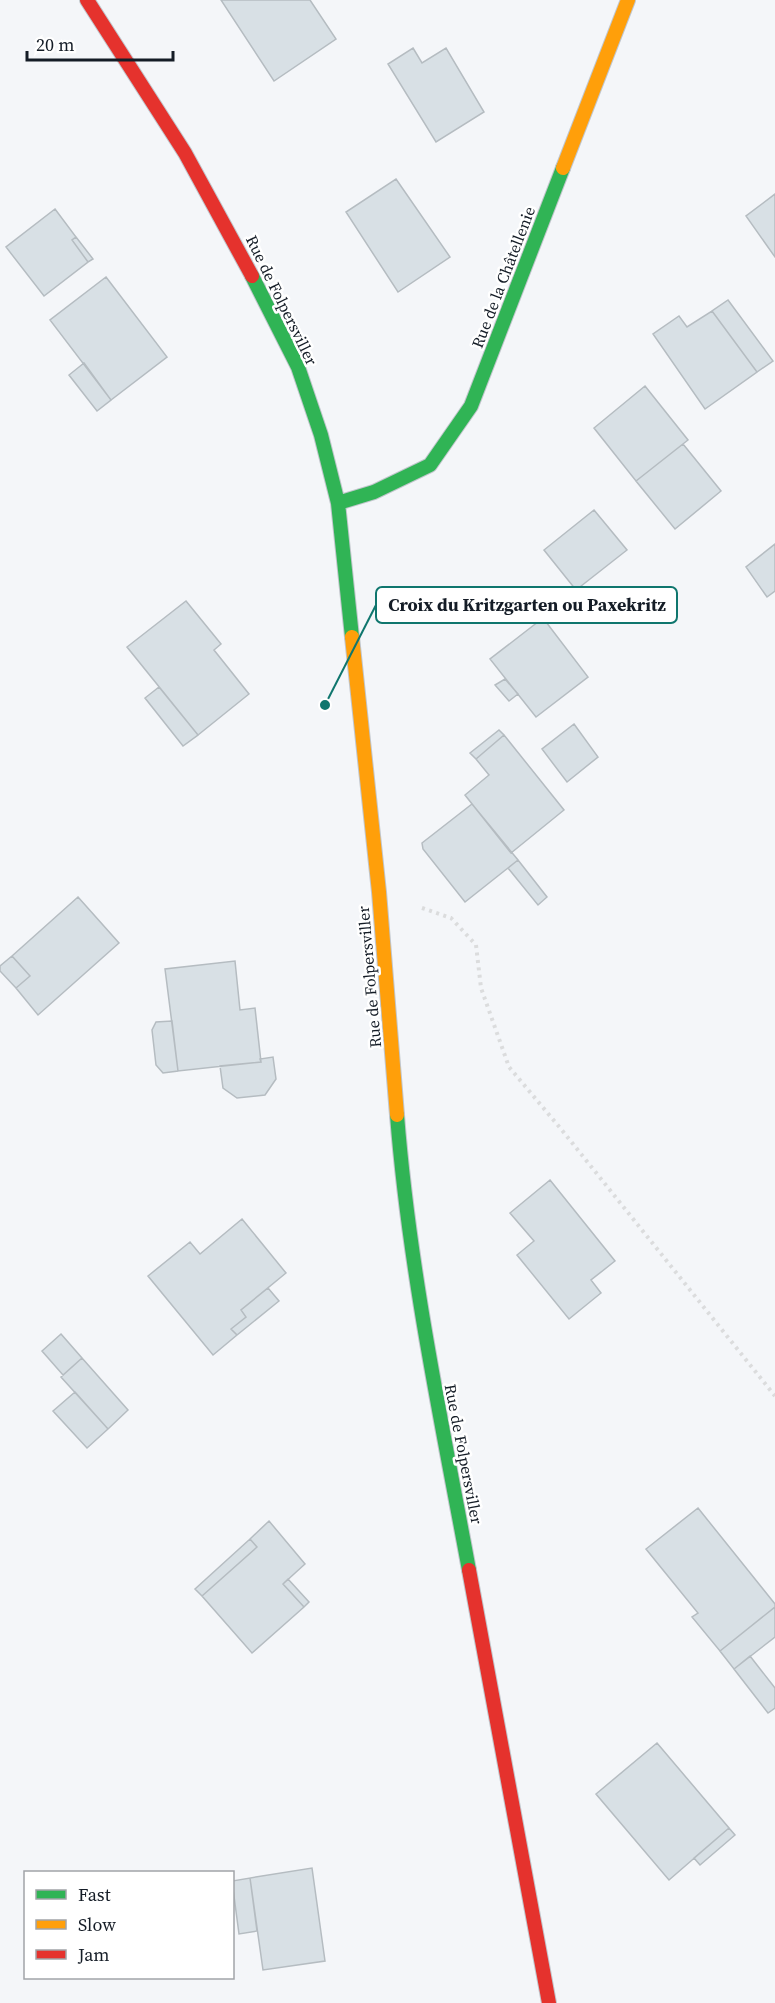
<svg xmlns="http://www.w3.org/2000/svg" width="775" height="2003" font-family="'Source Serif 4',serif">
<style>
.building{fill:#d8e0e5;stroke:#b5bcc1;stroke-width:1.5}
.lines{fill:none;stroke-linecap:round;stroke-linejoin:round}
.fast-casing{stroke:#c1c6cc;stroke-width:16}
.slow-casing{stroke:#c1c6cc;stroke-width:16}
.jam-casing{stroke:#c1c6cc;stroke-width:16}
.path{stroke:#dbdcdd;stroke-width:4;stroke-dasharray:3 4.5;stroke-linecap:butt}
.fast{stroke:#30b455;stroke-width:14}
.slow{stroke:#ff9f0a;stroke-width:14}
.jam{stroke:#e5322d;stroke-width:14}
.labels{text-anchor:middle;stroke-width:5;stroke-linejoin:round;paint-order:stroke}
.street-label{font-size:16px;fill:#141c26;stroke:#fff}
.leader{fill:none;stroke:#0f766e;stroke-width:2}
.callout-dot{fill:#0f766e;stroke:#fff;stroke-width:2}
.callout{fill:#fff;stroke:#0f766e;stroke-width:2}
.callout-label{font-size:18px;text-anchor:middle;font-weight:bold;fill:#141c26}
</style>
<rect width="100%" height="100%" fill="#f4f6f9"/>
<path class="building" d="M221,0h89l26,39 -62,42z
M413,48l9,15 24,-15 38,64 -48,30 -48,-78z
M396,179l54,78 -52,35 -52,-80z
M775,194v63l-29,-41z
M55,209l21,28 -4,3 16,22 -44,34 -38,-49z
M76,237l17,22 -5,3 -16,-22z
M106,277l61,80 -56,43 -61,-80z
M728,300l45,61 -16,11 -45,-61z
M712,311l45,61 -52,37 -52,-75 26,-18 8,11z
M84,363l27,37 -14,11 -28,-36z
M645,386l43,54 -52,41 -42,-53z
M683,444l38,47 -46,38 -39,-48z
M594,510l33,40 -51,40 -32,-40z
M775,544v47l-8,6 -21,-30z
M186,601l35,43 -7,6 35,44 -51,41 -71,-88z
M543,618l45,59 -52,40 -46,-58z
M505,679l13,15 -9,7 -14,-16z
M159,687l39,48 -15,11 -38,-48z
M574,724l24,33 -31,25 -25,-33z
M499,730l5,5 -28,24 -6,-6z
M504,735l60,75 -53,43 -46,-58 24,-20 -13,-16z
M472,804l46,56 -53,42 -42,-53 -1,-6z
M518,860l29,37 -9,8 -30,-37z
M78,897l41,46 -81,72 -22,-27 14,-12 -18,-20z
M12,956l18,20 -14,12 -16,-17v-5z
M235,961l5,49 15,-2 6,54 -83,9 -13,-102z
M172,1021l6,50 -15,2 -7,-8 -4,-35 4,-8z
M273,1057l3,22 -11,16 -28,3 -14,-10 -3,-22 41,-4 -1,-3z
M550,1180l65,81 -24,19 10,13 -32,26 -52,-64 17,-14 -24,-28z
M242,1219l44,54 -45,37 5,7 -15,12 6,6 -24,20 -65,-79 42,-34 10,12z
M268,1288l11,13 -42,34 -6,-6 15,-12 -5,-7z
M61,1334l21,24 -19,17 -21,-24z
M82,1358l46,52 -20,19 -47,-52z
M75,1392l33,37 -21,19 -34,-37z
M698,1508l77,96v3l-55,44 -28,-34 6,-4 -52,-64z
M269,1521l36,43 -22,20 21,23 -52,46 -50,-57 55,-49 -7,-8z
M250,1539l7,8 -55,49 -7,-7z
M288,1579l21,23 -5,5 -21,-23z
M775,1607v30l-41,32 -14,-18z
M750,1656l25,32v20l-7,5 -34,-44z
M657,1743l72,85 -60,52 -73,-86z
M729,1828l6,7 -35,30 -6,-7z
M312,1868l13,93 -62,9 -13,-92z
M250,1878l7,53 -18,3 -7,-53z"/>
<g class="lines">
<g class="fast-casing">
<path id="fast" d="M252,276l46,91 23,68 17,68 14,134
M338,503l36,-11 56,-27 41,-59 92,-238
M397,1115c12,153 44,304 72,455"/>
</g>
<g class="slow-casing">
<path id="slow" d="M563,168l65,-168
M352,637l27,255 18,223"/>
</g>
<g class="jam-casing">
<path id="jam" d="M87,0l98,153 67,123
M469,1570l80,433"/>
</g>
<path class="path" d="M422,908l29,10 25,27 5,43 28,79 52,62 214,267"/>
<use href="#fast" class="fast"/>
<use href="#slow" class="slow"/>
<use href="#jam" class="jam"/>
</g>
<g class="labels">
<g class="street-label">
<text transform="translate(503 277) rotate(-69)" y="6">Rue de la Châtellenie</text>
<text transform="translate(282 300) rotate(64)" y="6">Rue de Folpersviller</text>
<text transform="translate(369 977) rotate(-95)" y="6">Rue de Folpersviller</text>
<text transform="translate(464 1454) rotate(79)" y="6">Rue de Folpersviller</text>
</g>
</g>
<path class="leader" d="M325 705L376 605"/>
<circle class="callout-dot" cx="325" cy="705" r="6"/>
<rect class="callout" x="376" y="587" width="301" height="36" rx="6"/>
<g class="callout-label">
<text x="527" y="611">Croix du Kritzgarten ou Paxekritz</text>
</g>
<rect x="24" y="1871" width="210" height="108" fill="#ffffff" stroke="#a1a4a8" stroke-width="1.5"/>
<rect x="36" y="1890" width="30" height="9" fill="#30b455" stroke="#a1a4a8" stroke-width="1.5"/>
<text x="78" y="1901" font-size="18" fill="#141c26">Fast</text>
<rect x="36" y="1920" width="30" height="9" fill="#ff9f0a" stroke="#a1a4a8" stroke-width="1.5"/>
<text x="78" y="1931" font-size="18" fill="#141c26">Slow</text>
<rect x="36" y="1950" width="30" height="9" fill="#e5322d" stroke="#a1a4a8" stroke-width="1.5"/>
<text x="78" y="1961" font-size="18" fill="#141c26">Jam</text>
<path d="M27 51v9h146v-9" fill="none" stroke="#141c26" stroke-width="3"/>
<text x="36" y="51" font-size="18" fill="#141c26" stroke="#ffffff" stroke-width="4.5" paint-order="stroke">20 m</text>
</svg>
